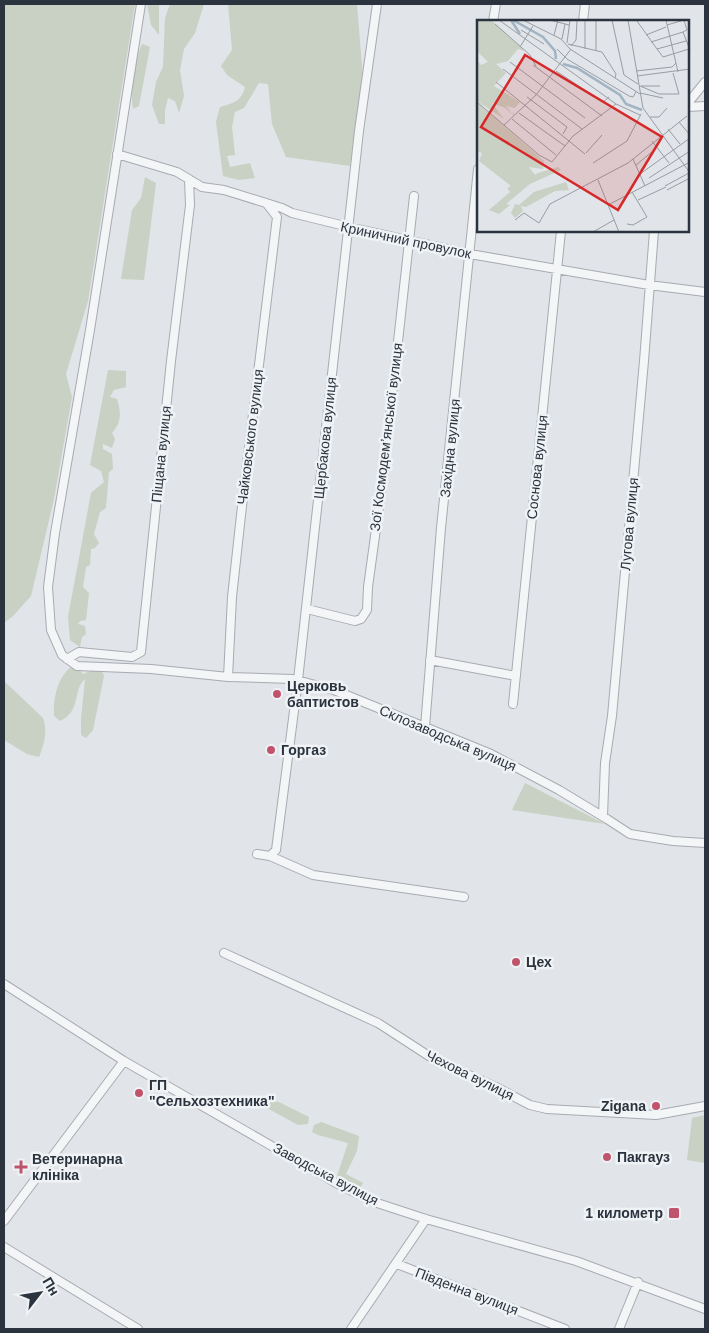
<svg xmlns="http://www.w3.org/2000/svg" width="709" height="1333" font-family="Arial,sans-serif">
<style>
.green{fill:#c8d1c3}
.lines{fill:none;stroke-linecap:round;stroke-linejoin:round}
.minor-casing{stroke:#a7abb2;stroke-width:10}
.minor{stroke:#f3f5f7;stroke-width:8}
.poi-dot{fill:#bf546c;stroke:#f0f3f6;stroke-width:2}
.labels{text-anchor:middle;stroke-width:5;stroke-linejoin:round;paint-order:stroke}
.street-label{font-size:14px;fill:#2b333e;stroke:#f0f3f6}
.poi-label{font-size:14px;font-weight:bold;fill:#2b333e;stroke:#f0f3f6;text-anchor:start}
.inset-river{fill:none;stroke:#a0b4c4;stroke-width:2.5}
.inset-road{fill:none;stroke:#989da4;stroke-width:1}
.view{fill:#d62828;fill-opacity:0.15;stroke:#d62828;stroke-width:2.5}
.inset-edge{fill:none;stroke:#2b333e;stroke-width:2.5}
</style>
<rect width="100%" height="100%" fill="#e1e4e8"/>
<path class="green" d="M4,4h131l-47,297 -22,73 6,23 -18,102 -23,97 -18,20 -9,7z
M147,4h12v31l-8,-10z
M170,4h34l-9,29 -11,16 -4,21 4,26 -5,17 -4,-12 -7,-3 -3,12v14h-6l-7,-19 4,-23 7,-15 2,-49z
M228,4h129l6,75 -13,87 -64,-9 -14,-33 -4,-40 -9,-1 -15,25 -9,4 -3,15 3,28 -8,1 3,11 20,-4 5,15 -16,2 -16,-4 -7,-54 4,-15c12,-3 22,-6 25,-20l-18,-12 -6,-9 11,-16z
M142,44l8,3 -11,59 -6,3c-3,-21 1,-46 9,-65z
M145,177l11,6 -12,97 -23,-1 11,-69 9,-12z
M108,370l18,1v16l-12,3 -4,7 7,2c4,13 5,23 -5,34l3,6 -3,9 -9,-4v5l9,5 1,15 -4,3 -3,36 -6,4 -6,22 5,9 -4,5 -4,1 -1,16 -4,2 -3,20 6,6 -3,27 -6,1 -2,3 7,2 1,8 -4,3 -2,10 -10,-7 -2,-23 23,-124 13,-11 -3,-11 -11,-6z
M71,667h6l6,7 10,-4 8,-1 3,7 -11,54 -7,8 -5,-3v-16l4,-40c-13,11 -3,32 -25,42l-6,-5c-1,-17 3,-38 17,-49z
M4,681l39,37c5,14 1,26 -4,39l-12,-3 -23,-14z
M525,783l80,41 -93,-14z
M270,1101l9,1 30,15 -1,7 -10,1 -31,-17z
M705,1115v48l-18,-3 5,-42z
M321,1122l38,14 -2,15 -11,23 17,9 -4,7 -12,-6 -10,-8 11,-33 -30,-8 -6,-3 2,-7z"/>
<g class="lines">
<g class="minor-casing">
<path id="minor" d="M141,4l-51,326 -35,203 -7,54 3,43 11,25 15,11 74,3 77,8 65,2 41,11 157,64 68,36 48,29 23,15 43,7 32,2
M493,21l3,-17
M583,21l2,-17
M688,103l17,-21
M688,107l17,-1
M117,154l60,18 25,15 22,3 58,18 10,5 57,14 121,27 179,31 56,7
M307,609l48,12 6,-2 6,-9 1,-23 15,-109 31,-282
M67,659l12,-7 53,5 9,-5 30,-291 19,-156 -1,-26
M430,660l86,16
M228,677l4,-80 12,-109 33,-271 -10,-13
M513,704l48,-473
M425,727l16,-199 37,-359
M603,816l2,-53 7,-47 32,-355 10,-130
M257,854l13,2 6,-6 22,-170 61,-549 18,-127
M270,856l43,19 151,22
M224,953l154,70 57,37 61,27 34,18 17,4 109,6 49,-9
M4,984l120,77 212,122 38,19 52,17 150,42 129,48
M4,1221l120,-160
M4,1247l134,82
M397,1264l168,65
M351,1329l75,-110
M619,1329l19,-47"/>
</g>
<use href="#minor" class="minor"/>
</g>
<g class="poi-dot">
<circle cx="277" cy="694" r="5"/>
<circle cx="271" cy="750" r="5"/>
<circle cx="516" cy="962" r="5"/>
<circle cx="139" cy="1093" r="5"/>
<circle cx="656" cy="1106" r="5"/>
<circle cx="607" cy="1157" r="5"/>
<path d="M18.5 1159.5h5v5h5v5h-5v5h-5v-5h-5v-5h5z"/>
<rect x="668" y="1207" width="12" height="12" rx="2.5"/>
</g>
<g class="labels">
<g class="street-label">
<text transform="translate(406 240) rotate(12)" y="5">Криничний провулок</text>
<text transform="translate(250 437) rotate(-83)" y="5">Чайковського вулиця</text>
<text transform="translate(386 437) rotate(-83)" y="5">Зої Космодем’янської вулиця</text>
<text transform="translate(325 438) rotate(-84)" y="5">Щербакова вулиця</text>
<text transform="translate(450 448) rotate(-84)" y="5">Західна вулиця</text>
<text transform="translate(161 454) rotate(-84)" y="5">Піщана вулиця</text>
<text transform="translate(537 467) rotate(-84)" y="5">Соснова вулиця</text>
<text transform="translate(629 524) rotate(-85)" y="5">Лугова вулиця</text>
<text transform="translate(448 738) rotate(23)" y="5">Склозаводська вулиця</text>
<text transform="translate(470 1075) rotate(26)" y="5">Чехова вулиця</text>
<text transform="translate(326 1174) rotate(28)" y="5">Заводська вулиця</text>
<text transform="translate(467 1291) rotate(21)" y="5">Південна вулиця</text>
</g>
<g class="poi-label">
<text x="287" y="691">Церковь<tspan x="287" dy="16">баптистов</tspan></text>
<text x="281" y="755">Горгаз</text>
<text x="526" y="967">Цех</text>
<text x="149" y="1090">ГП<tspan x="149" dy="16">"Сельхозтехника"</tspan></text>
<text x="646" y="1111" text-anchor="end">Zigana</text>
<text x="617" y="1162">Пакгауз</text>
<text x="32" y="1164">Ветеринарна<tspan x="32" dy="16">клініка</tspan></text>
<text x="663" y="1218" text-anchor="end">1 километр</text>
</g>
</g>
<g transform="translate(477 20)">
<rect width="212" height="212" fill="#e1e4e8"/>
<path d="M0,0h14l34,31 -7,-2 -10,12 -12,3 10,9 -12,13 26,16 -5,6 -9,-2 6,8 3,-2 -2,3 -8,-7 -13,-5 12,16 -27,-18v-41l4,5 7,-3 -11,-11zM0,82l67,59 -1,8 -14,-2 6,8 -18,11 21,-13 20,-6 3,3 -31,14 -24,20 4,1 -11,9 -10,-4 21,-18 -3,-4 4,-2 -32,-25 3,-8 -5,-2zM89,162l3,8 -14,1 -29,16 -5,-1 2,5 -8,7 -4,-5 4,-9 4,1 15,-13z" fill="#c8d1c3"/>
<path class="inset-river" d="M34,0l9,14M36,0l30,17 12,14 1,8M86,44l14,4 43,27 6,9 16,6"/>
<path class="inset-road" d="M22,0l117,84 24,11M46,0l38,19 9,10 70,45M73,0l19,5M108,0v29M135,0l12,55 14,9M151,0l15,88 47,65M189,0l12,52M160,1l20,28 29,-8M18,4l35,31 6,11M190,5l17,-5 3,10 -4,2 7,18M44,10l23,14M77,15l4,-15M169,15l20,-8M85,19l3,-15M174,22l32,-10M90,23l3,-23M91,24l34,8 14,22 -1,4M94,26l5,-6 1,-20M43,27l13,-21M80,29l10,10 62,37 4,1 3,-5M180,29l6,8 26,-8M119,31v-31M33,42l75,56M56,45l69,51M26,49l79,60M79,51l47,31 6,-5M159,51l36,-4 4,-4M160,56l53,-7M19,62l89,72M163,66l19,8h20l-6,-21M164,66h19M163,73l23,5M50,77l40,30 -4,7M0,82l62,53 13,7 21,-26 43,-32M42,93l46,33M173,97h9l8,-9M35,99l44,36M202,102l11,13M27,105l32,-30 35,-46M191,109l12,15M175,121l17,22M109,133l16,-18M156,139l12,27M116,143l34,-22 14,-27M159,145l17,-14M163,154l50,-36M172,158l41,-27M121,160l21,52M188,166l24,-13M190,170l23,-12M161,180l28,-13M131,185l82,-43M38,200l9,-7 15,10 11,-19 78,-41 59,-47M150,204l6,1 14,-8 -15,-25M116,212l21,-12"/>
<path class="view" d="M48,35l137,82 -44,73 -137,-83z"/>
<rect width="212" height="212" class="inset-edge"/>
</g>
<rect width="709" height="1333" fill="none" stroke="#2b333e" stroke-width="10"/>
<g transform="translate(40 1293) rotate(59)" stroke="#f0f3f6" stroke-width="4" paint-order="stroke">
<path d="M0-4L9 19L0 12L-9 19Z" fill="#2b333e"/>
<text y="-8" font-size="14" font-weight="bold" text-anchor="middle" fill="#2b333e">Пн</text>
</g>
</svg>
